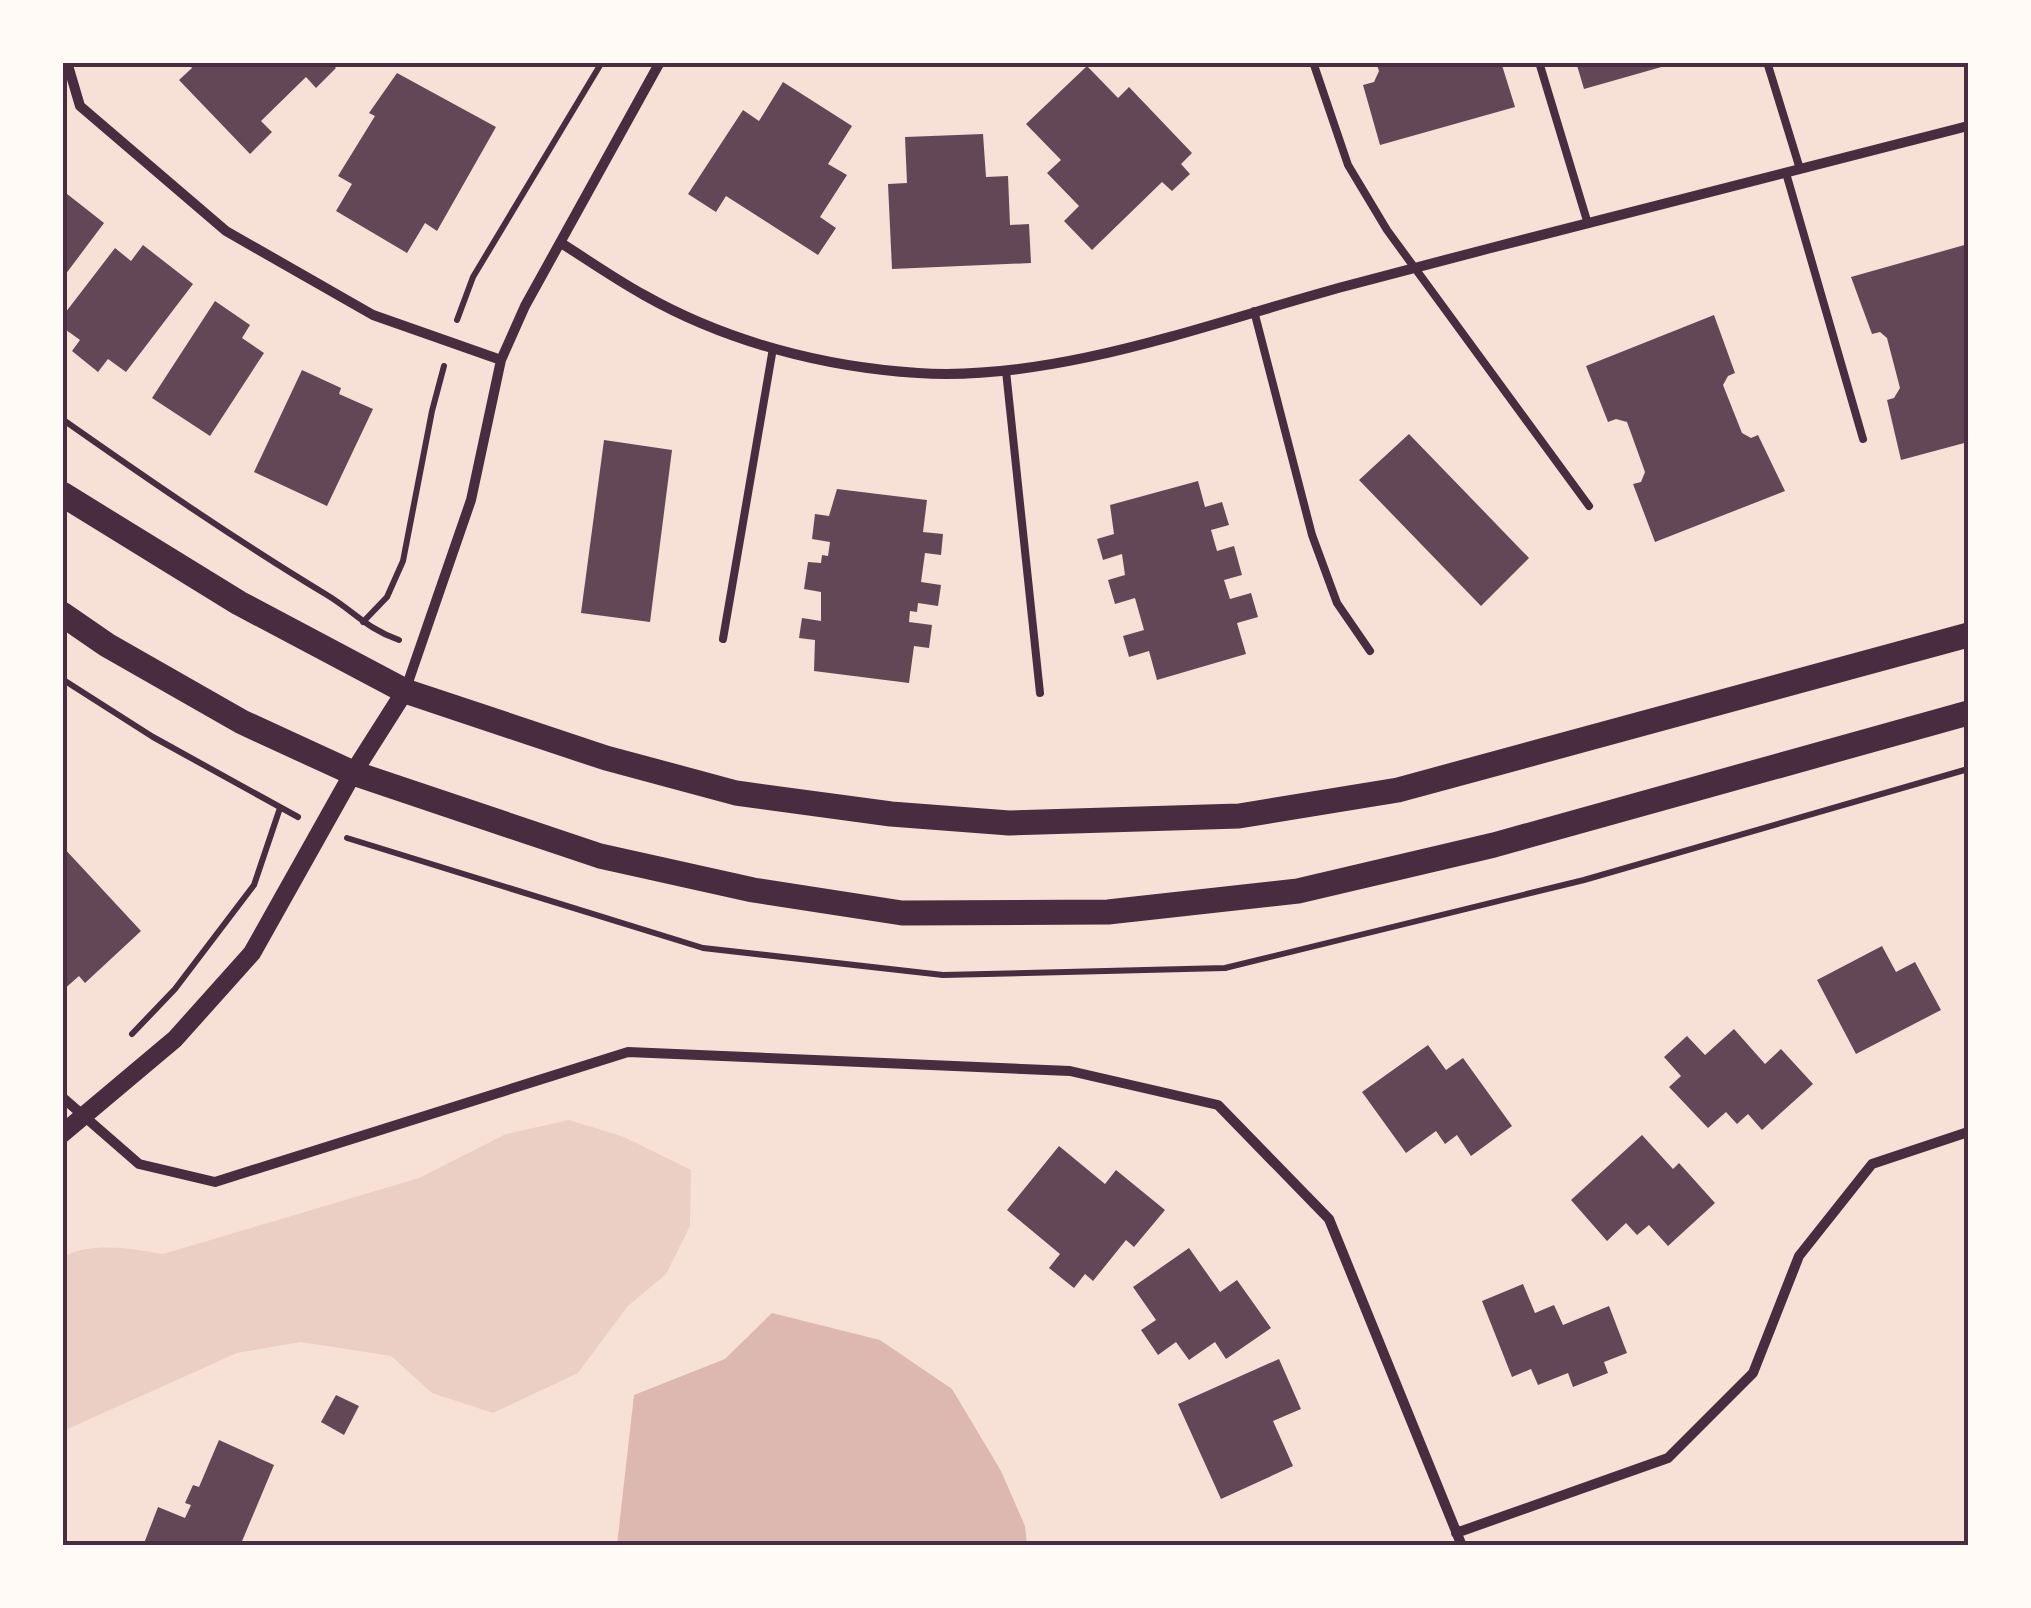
<svg xmlns="http://www.w3.org/2000/svg" width="2031" height="1608" font-family="Figtree,sans-serif">
<style>
.green{fill:#ebcfc5}
.water{fill:#dcb8b0}
.building{fill:#644757}
.lines{fill:none;stroke-linecap:round;stroke-linejoin:round}
.path{stroke:#4a2c40;stroke-width:6}
.service{stroke:#4a2c40;stroke-width:8}
.minor{stroke:#4a2c40;stroke-width:10}
.tertiary{stroke:#4a2c40;stroke-width:18}
.primary{stroke:#4a2c40;stroke-width:25}
.neatline{fill:none;stroke:#4a2c40;stroke-width:4}
</style>
<rect width="100%" height="100%" fill="#f7e1d7"/>
<path class="green" d="M569,1120l55,17 67,33 -1,56 -24,48 -39,33 -49,66 -85,40 -61,-20 -41,-37 -90,-14 -64,11 -174,78v-174c28,-16 70,-8 100,-3l256,-76 87,-44z"/>
<path class="water" d="M772,1313l108,27 72,49 49,82 24,55 2,19h-410l17,-150 91,-36z"/>
<path class="building" d="M187,62h143l6,6 -20,20 -10,-11 -45,44 11,11 -22,22 -71,-74 13,-12z
M1376,62h125l14,45 -135,38 -17,-60 11,-3 5,-11z
M1576,62h96v2l-88,25z
M1087,66l31,32 11,-11 63,66 -11,11 9,10 -18,17 -10,-9 -70,68 -28,-29 15,-15 -32,-33 14,-13 -35,-36z
M397,73l99,54 -59,104 -12,-8 -18,30 -71,-42 16,-27 -14,-8 37,-60 -6,-3z
M783,82l69,44 -24,38 19,11 -27,42 16,11 -18,27 -92,-59 -10,16 -28,-18 55,-84 16,11z
M983,134l3,43 22,-1 2,49 19,-1 2,39 -139,6 -4,-85 19,-1 -2,-46z
M62,190l42,33 -42,56z
M1968,244v198l-67,18 -14,-60 7,-2 6,-10 -13,-50 -7,-6 -8,2 -21,-57z
M143,245l50,39 -67,88 -18,-13 -10,13 -26,-21 8,-11 -18,-13v-10l53,-69 16,13z
M215,301l35,24 -8,13 22,15 -54,83 -58,-38z
M1714,315l21,58 -7,3 -5,9 19,48 9,5 7,-3 27,56 -130,51 -22,-58 8,-2 4,-10 -18,-50 -11,-3 -8,3 -22,-56z
M302,370l39,18 -2,6 34,15 -46,97 -73,-34z
M1409,434l120,124 -48,48 -122,-126z
M604,440l68,10 -22,172 -69,-9z
M1198,481l7,26 17,-5 7,23 -18,5 6,21 17,-5 8,29 -18,5 6,19 21,-6 7,24 -21,6 9,31 -89,26 -8,-29 -20,6 -6,-21 21,-6 -9,-32 -20,6 -7,-24 17,-5 -3,-21 -19,6 -6,-21 17,-5 -4,-29z
M837,489l90,11 -4,32 20,2 -2,21 -16,-2 -4,29 20,3 -3,21 -20,-3 -1,9 -7,-1 -1,11 23,3 -3,23 -15,-2 -5,37 -95,-12 1,-31 -16,-2 3,-20 19,3v-29l-17,-3 4,-27 13,1 1,-8 6,1 2,-14 -18,-3 3,-25 14,2z
M62,846l79,85 -56,52 -6,-7 -17,15z
M1882,946l14,26 19,-10 26,48 -85,44 -39,-74z
M1734,1029l31,35 16,-15 32,35 -51,46 -14,-16 -11,10 -11,-12 -18,16 -39,-41 12,-11 -17,-19 23,-21 18,19z
M1428,1045l18,25 17,-12 49,68 -41,30 -14,-21 -12,9 -9,-13 -30,22 -44,-61z
M1642,1135l31,34 6,-6 36,40 -47,43 -19,-21 -12,10 -11,-12 -19,18 -36,-41z
M1059,1146l46,38 11,-14 49,40 -31,37 -8,-7 -33,41 -8,-7 -11,14 -25,-20 11,-14 -53,-44z
M1189,1248l31,44 17,-12 34,48 -45,31 -11,-17 -26,18 -13,-18 -18,13 -17,-25 15,-10 -23,-33z
M1523,1284l12,29 19,-8 9,20 46,-19 18,47 -23,9 4,11 -35,14 -5,-14 -30,12 -7,-16 -19,8 -30,-76z
M1279,1359l22,50 -28,12 20,45 -72,33 -43,-95z
M336,1395l23,11 -15,29 -23,-13z
M219,1440l55,25 -34,81h-97l15,-39 27,11 6,-13 -6,-2 8,-18 6,2z"/>
<g class="lines">
<path class="path" d="M457,320l16,-43 129,-215
M62,419c87,61 174,121 265,176 28,17 40,34 72,45
M363,622l24,-25 16,-36 29,-150 12,-45
M62,679l91,58 145,80
M347,838l356,110 240,27 282,-7 359,-88 384,-111
M132,1034l43,-45 79,-104 26,-77"/>
<path class="service" d="M1313,62l35,103 39,65 202,276
M1539,62l49,162
M1767,62l33,107
M1786,173l77,266
M1254,311l58,224 25,68 33,48
M1006,371l34,322
M723,639l50,-291"/>
<path class="minor" d="M67,62l13,44 146,125 147,84 128,45
M561,243c27,17 54,36 83,52 83,47 180,72 274,78 140,9 294,-51 428,-87 207,-55 415,-107 622,-160
M405,691l66,-191 30,-140 24,-54 135,-244
M62,1097l77,67 76,18 413,-130 442,19 148,34 111,114 133,327
M1456,1533l212,-75 85,-85 46,-117 73,-92 96,-32"/>
<path class="tertiary" d="M62,1134l113,-95 77,-86 101,-180 52,-82"/>
<path class="primary" d="M62,494l177,109 166,88 201,67 130,35 155,21 118,9 230,-7 159,-26 570,-155
M62,614l45,31 135,77 111,51 247,83 153,34 149,23 206,-1 190,-21 196,-46 474,-132"/>
</g>
<rect width="2031" height="1608" fill="none" stroke="#fffaf5" stroke-width="130"/>
<rect x="65" y="65" width="1901" height="1478" class="neatline"/>
</svg>
